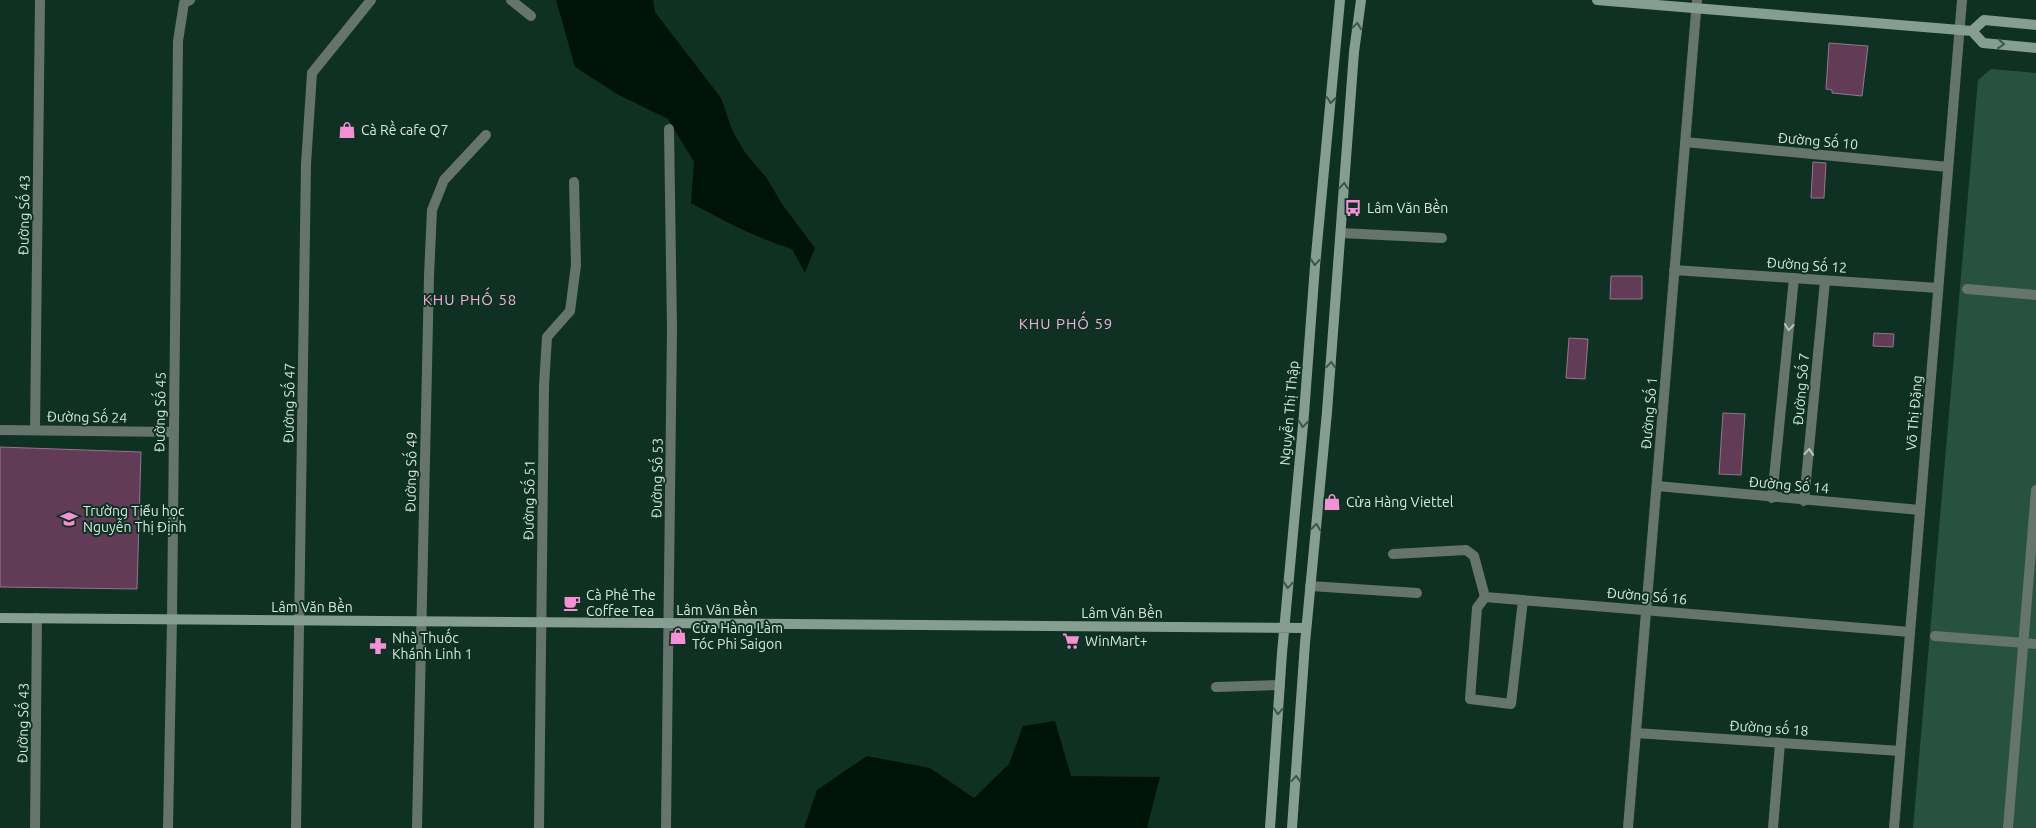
<svg xmlns="http://www.w3.org/2000/svg" width="2036" height="828" font-family="Ubuntu,sans-serif">
<style>
.green{fill:#26523f}
.water{fill:#001309}
.building{fill:#623c56;stroke:#95768a}
.lines{fill:none;stroke-linecap:round;stroke-linejoin:round}
.street{stroke:#65746c;stroke-width:10}
.secondary{stroke:#869e92;stroke-width:10}
.oneway{stroke:#39574a}
.oneway2{stroke:#b3c5bc}
.labels{text-anchor:middle;stroke-width:4;stroke-linejoin:round;paint-order:stroke}
.poi-label{font-size:14px;fill:#d5e8de;stroke:#0f3123;text-anchor:start}
.street-label{font-size:14px;fill:#d5e8de;stroke:#0f3123}
.neighbourhood-label{font-size:15px;letter-spacing:1px;fill:#f6b0de;stroke:#0f3123}
</style>
<rect width="100%" height="100%" fill="#0f3123"/>
<path class="green" d="M1991,69l45,4v755h-123l65,-748z"/>
<path class="water" d="M556,0h97l2,12 66,86 12,34 13,22 20,23 16,27 33,44 -10,25 -13,-24c-36,-11 -68,-28 -101,-46l3,-41 -26,-43 -51,-25 -42,-27z
M1055,721l16,55 89,1 -13,51h-343l13,-38 50,-34 63,12 44,30 35,-34 14,-38z"/>
<path class="building" d="M1829,43l39,3 -6,50 -30,-3v-3l-6,-1z
M1813,162l13,1 -2,35h-13z
M1611,276h31v23h-32z
M1874,333l20,1 -1,13 -20,-1z
M1569,338l19,1 -3,40 -19,-1z
M1723,413l22,1 -4,61 -22,-1z
M0,447l141,5 -4,137 -137,-2z"/>
<g class="lines">
<path class="street" d="M511,0l20,16
M1685,142l263,25
M1341,233l101,5
M1674,270l264,18
M1967,289l69,6
M0,430l173,2
M35,430l5,-430
M1657,486l263,24
M1772,498l22,-220
M1804,501l21,-220
M1393,554l73,-4 8,6 11,41
M1310,586l107,7
M1523,600l-12,104 -41,-5 7,-91 8,-11 425,35
M1935,636l101,8
M1216,687l64,-2
M1636,733l264,18
M35,828l2,-210
M168,828l4,-209 6,-578 6,-38 6,-3
M296,828l10,-664 6,-91 59,-73
M417,828l12,-552 3,-66 12,-30 42,-45
M539,828l5,-442 3,-49 23,-26 6,-46 -2,-83
M666,828l6,-500 -3,-199
M1628,828l69,-828
M1773,828l7,-85
M1894,828l68,-828
M2008,828l28,-338"/>
<path class="secondary" d="M1597,0l375,31 11,12 53,5
M1972,31l12,-11 52,5
M0,618l1306,10
M1270,828l12,-175 22,-239 11,-148 25,-266
M1292,828l13,-185 22,-231 27,-360 7,-52"/>
</g>
<defs><path id="oneway-chevron" d="M-2-3.5L2.5 0L-2 3.5" fill="none" stroke-width="1.6" stroke-linecap="round" stroke-linejoin="round" transform="scale(1.25)"/></defs>
<g class="oneway">
<use href="#oneway-chevron" transform="translate(1357 26) rotate(-82)"/>
<use href="#oneway-chevron" transform="translate(2001 44) rotate(5)"/>
<use href="#oneway-chevron" transform="translate(1331 100) rotate(96)"/>
<use href="#oneway-chevron" transform="translate(1344 186) rotate(-86)"/>
<use href="#oneway-chevron" transform="translate(1315 262) rotate(95)"/>
<use href="#oneway-chevron" transform="translate(1331 365) rotate(-86)"/>
<use href="#oneway-chevron" transform="translate(1303 424) rotate(96)"/>
<use href="#oneway-chevron" transform="translate(1316 527) rotate(-84)"/>
<use href="#oneway-chevron" transform="translate(1288 585) rotate(95)"/>
<use href="#oneway-chevron" transform="translate(1278 711) rotate(94)"/>
<use href="#oneway-chevron" transform="translate(1296 779) rotate(-86)"/>
</g>
<g class="oneway2">
<use href="#oneway-chevron" transform="translate(1789 327) rotate(96)"/>
<use href="#oneway-chevron" transform="translate(1809 452) rotate(-85)"/>
</g>
<defs>
<g id="shop-bare" transform="scale(1.35)"><path d="M-5-2.5h2.3a2.7 3.5 0 0 1 5.4 0H5L5.5 6h-11ZM-1.5-2.5h3a1.5 2.3 0 0 0-3 0Z" fill="#f491d4" stroke="#0f3123" stroke-width="2.5" paint-order="stroke"/></g>
<g id="bus-bare" transform="scale(1.35)"><path d="M-5-6H5V4H4V6H2V4H-2V6H-4V4H-5ZM-3.5-4V0h7V-4ZM-3.5 1.2v1.5H-2V1.2ZM2 1.2v1.5H3.5V1.2Z" fill="#f491d4" stroke="#0f3123" stroke-width="2.5" paint-order="stroke"/></g>
<g id="school-bare" transform="scale(1.35)"><path d="M0-5L7-2L0 1L-7-2ZM-4 1L0 2.5L4 1V4Q0 6-4 4Z" fill="#f491d4" stroke="#0f3123" stroke-width="2.5" paint-order="stroke"/></g>
<g id="cafe-bare" transform="scale(1.35)"><path d="M-5.5-4.5H6V0H3Q3 3.5 0 3.5H-2.5Q-5.5 3.5-5.5 0ZM3-3.2v2h1.7v-2ZM-6 4.5H4V6H-6Z" fill="#f491d4" stroke="#0f3123" stroke-width="2.5" paint-order="stroke"/></g>
<g id="supermarket-bare" transform="scale(1.35)"><path d="M-6-5.5h2.5l.6 2H6L4.5 2H-2.5L-4.4-4H-6ZM-1.5 3.2a1.3 1.3 0 1 0 .1 0ZM3 3.2a1.3 1.3 0 1 0 .1 0Z" fill="#f491d4" stroke="#0f3123" stroke-width="2.5" paint-order="stroke"/></g>
<g id="pharmacy-bare" transform="scale(1.35)"><path d="M-2-6h4v4h4v4h-4v4h-4v-4h-4v-4h4Z" fill="#f491d4" stroke="#0f3123" stroke-width="2.5" paint-order="stroke"/></g>
</defs>
<g fill-rule="evenodd">
<use href="#shop-bare" x="347" y="130"/>
<use href="#bus-bare" x="1353" y="208"/>
<use href="#shop-bare" x="1332" y="502"/>
<use href="#school-bare" x="69" y="519"/>
<use href="#cafe-bare" x="572" y="603"/>
<use href="#shop-bare" x="678" y="636"/>
<use href="#supermarket-bare" x="1071" y="641"/>
<use href="#pharmacy-bare" x="378" y="646"/>
</g>
<g class="labels">
<g class="poi-label">
<text x="361" y="135">Cà Rề cafe Q7</text>
<text x="1367" y="213">Lâm Văn Bền</text>
<text x="1346" y="507">Cửa Hàng Viettel</text>
<text x="83" y="516">Trường Tiểu học<tspan x="83" dy="16">Nguyễn Thị Định</tspan></text>
<text x="586" y="600">Cà Phê The<tspan x="586" dy="16">Coffee Tea</tspan></text>
<text x="692" y="633">Cửa Hàng Làm<tspan x="692" dy="16">Tóc Phi Saigon</tspan></text>
<text x="392" y="643">Nhà Thuốc<tspan x="392" dy="16">Khánh Linh 1</tspan></text>
<text x="1085" y="646">WinMart+</text>
</g>
<g class="street-label">
<text transform="translate(1818 141) rotate(5)" y="5">Đường Số 10</text>
<text transform="translate(24 215) rotate(-89)" y="5">Đường Số 43</text>
<text transform="translate(1807 265) rotate(4)" y="5">Đường Số 12</text>
<text transform="translate(1801 389) rotate(-85)" y="5">Đường Số 7</text>
<text transform="translate(289 403) rotate(-89)" y="5">Đường Số 47</text>
<text transform="translate(160 412) rotate(-89)" y="5">Đường Số 45</text>
<text transform="translate(1289 413) rotate(-85)" y="5">Nguyễn Thị Thập</text>
<text transform="translate(1649 413) rotate(-85)" y="5">Đường Số 1</text>
<text transform="translate(1914 413) rotate(-85)" y="5">Võ Thị Đặng</text>
<text transform="translate(87 417) rotate(1)" y="5">Đường Số 24</text>
<text transform="translate(411 472) rotate(-89)" y="5">Đường Số 49</text>
<text transform="translate(657 478) rotate(-89)" y="5">Đường Số 53</text>
<text transform="translate(1789 485) rotate(5)" y="5">Đường Số 14</text>
<text transform="translate(529 500) rotate(-89)" y="5">Đường Số 51</text>
<text transform="translate(1647 596) rotate(5)" y="5">Đường Số 16</text>
<text x="312" y="612">Lâm Văn Bền</text>
<text x="717" y="615">Lâm Văn Bền</text>
<text x="1122" y="618">Lâm Văn Bền</text>
<text transform="translate(23 723) rotate(-89)" y="5">Đường Số 43</text>
<text transform="translate(1769 728) rotate(4)" y="5">Đường số 18</text>
</g>
<g class="neighbourhood-label">
<text x="470" y="305">KHU PHỐ 58</text>
<text x="1066" y="329">KHU PHỐ 59</text>
</g>
</g>
</svg>
